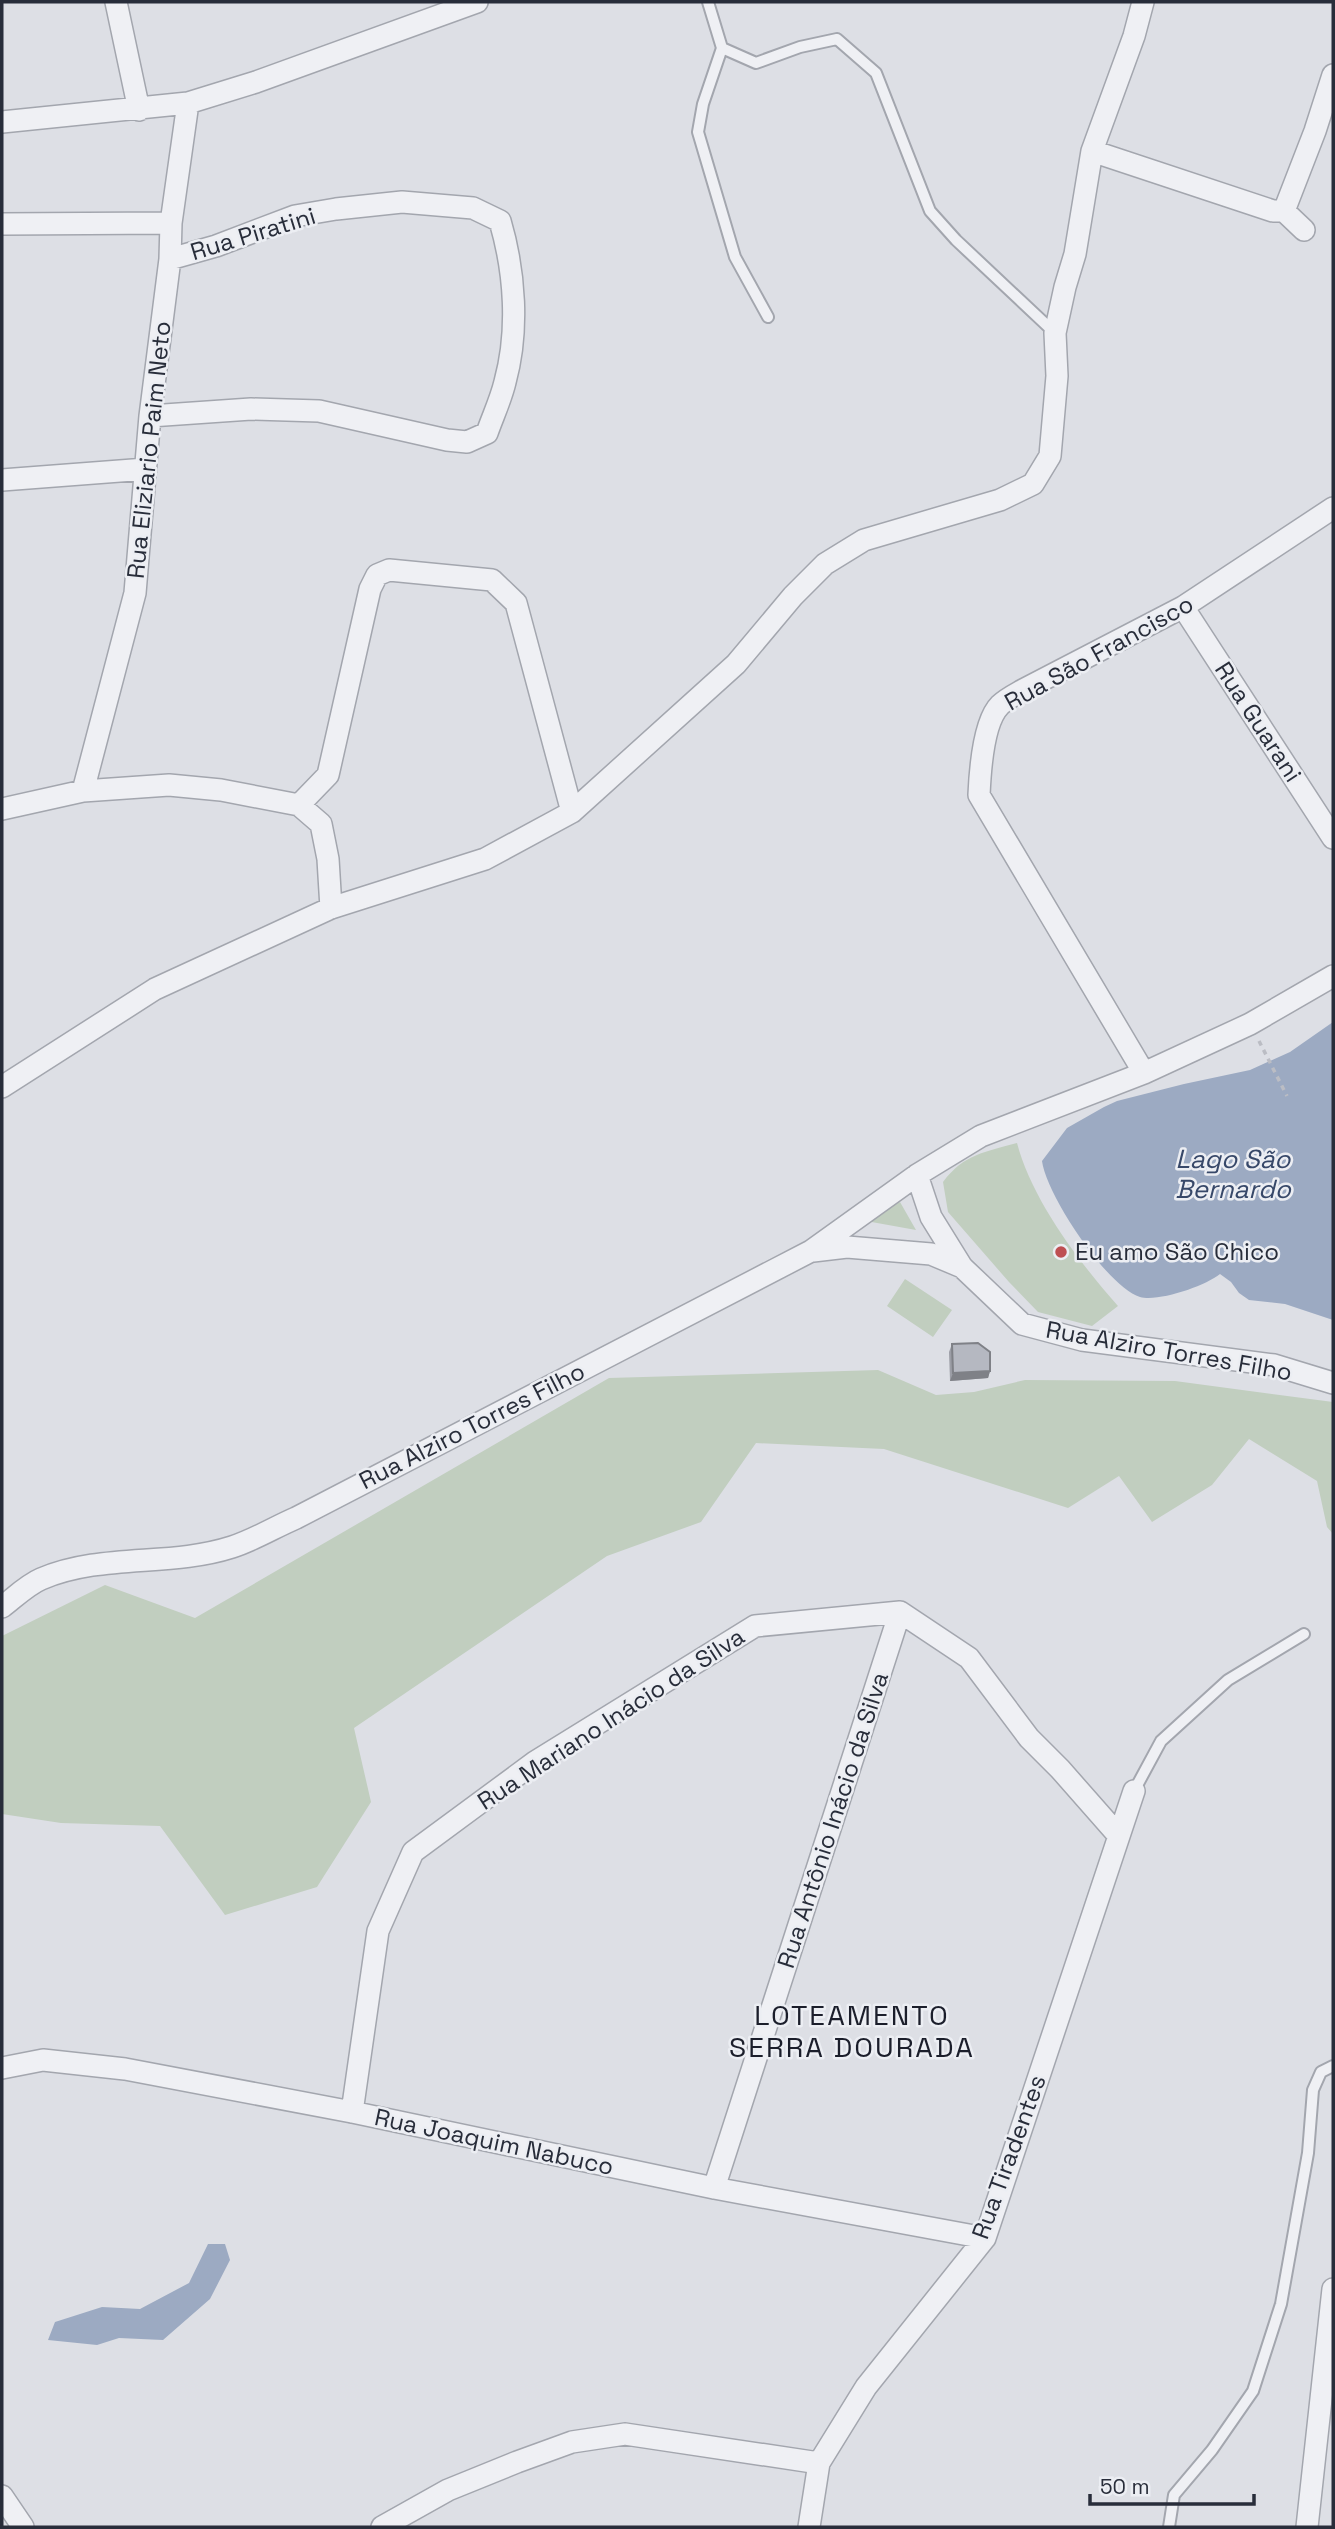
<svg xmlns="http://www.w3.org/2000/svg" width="1335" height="2529" font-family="'Space Grotesk',sans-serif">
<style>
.green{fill:#c1cebf}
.water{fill:#9caac2}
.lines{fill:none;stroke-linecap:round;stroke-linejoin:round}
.service-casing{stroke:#a3a6ae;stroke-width:14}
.minor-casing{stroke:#a3a6ae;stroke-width:24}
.path{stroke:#bbbdc4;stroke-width:3.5;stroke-dasharray:5 5;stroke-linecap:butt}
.service{stroke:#eff0f4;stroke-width:10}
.minor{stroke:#eff0f4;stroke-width:21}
.wall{fill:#9c9ea6}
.shaded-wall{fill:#7f8187}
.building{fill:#b5b8c1;stroke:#7f8187;stroke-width:2}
.poi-dot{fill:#be4f52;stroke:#eceef3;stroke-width:2.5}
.labels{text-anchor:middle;stroke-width:5;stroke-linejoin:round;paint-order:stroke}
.street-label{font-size:24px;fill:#282d3a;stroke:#eceef3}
.poi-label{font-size:24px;fill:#282d3a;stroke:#eceef3;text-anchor:start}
.water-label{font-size:26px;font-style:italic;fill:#374869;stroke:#eceef3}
.quarter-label{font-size:28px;letter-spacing:2px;fill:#1b1e2b;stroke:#eceef3}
</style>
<rect width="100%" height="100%" fill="#dddfe5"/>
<path class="green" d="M1017,1143c15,57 62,119 101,163l-26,20 -54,-14 -29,-30 -61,-70 -5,-30c21,-28 42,-30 74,-39z
M900,1202l16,28 -50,-9z
M905,1279l47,31 -19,27 -46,-31z
M878,1370l58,25 38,-3 51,-12 150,1 158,21v132l-6,-7 -10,-46 -68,-42 -37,46 -60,37 -33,-46 -51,32 -184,-59 -128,-6 -55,79 -94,34 -253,172 17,74 -54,85 -92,28 -65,-89 -99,-3 -59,-9v-178l103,-51 90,33 414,-240z"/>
<path class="water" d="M1333,1022v298l-48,-16 -36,-4 -10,-7 -8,-11 -11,-8c-15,12 -61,28 -80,23 -33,-10 -94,-103 -98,-136l25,-33 37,-21 13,-6 67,-17 66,-14 40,-18z
M208,2244h17l5,16 -20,39 -47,41 -44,-2 -22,7 -49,-5 7,-18 47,-15 38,2 49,-26z"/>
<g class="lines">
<g class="service-casing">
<path id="service" d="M708,2l14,46 34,15 44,-16 37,-8 39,34 54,138 26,29 99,93
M722,48l-19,56 -5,28 37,125 33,60
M1134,1791l27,-50 67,-61 76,-46
M1169,2527l5,-32 38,-45 41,-59 28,-87 27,-151 5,-63 8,-18 12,-6"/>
</g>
<g class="minor-casing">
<path id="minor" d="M116,2l23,108
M2,122l186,-19 68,-21 221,-80
M1092,151l181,60h11l20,19
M1284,211l31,-80 18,-56
M2,224l169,-1
M150,416l101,-7 68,2 128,29 20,2 20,-9c6,-17 14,-34 18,-51 14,-51 10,-110 -5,-161l-27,-13 -71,-6 -66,7 -41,7 -79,30 -46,13
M2,480l144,-11
M1183,607l150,231
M83,791l52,-198 15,-177 20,-157 1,-36 17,-120
M299,805l29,-30 42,-186 7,-14 12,-5 103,10 24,23 56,209
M2,809l81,-18 86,-6 52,5 78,15 22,19 7,35 3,49
M1144,1073l-165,-278c1,-23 4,-73 21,-90 6,-6 16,-11 23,-15l160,-83 150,-99
M2,1087l153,-98 176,-81 154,-49 87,-47 164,-148 57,-68 32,-32 39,-24 136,-40 33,-16 17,-28 7,-80 -2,-43 10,-46 10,-33 17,-103 42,-115 9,-34
M917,1175l14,42 31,50 60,57 60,16 192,25 59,18
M813,1251l34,-4 84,7 31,13
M2,1607c12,-9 25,-22 39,-28 61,-26 129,-12 191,-32 22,-7 43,-20 64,-29l515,-267 106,-76 64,-39 163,-63 106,-49 83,-48
M2,2068l41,-8 82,9 227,43 362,76 271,50
M352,2112l26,-181 35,-79 122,-90 220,-136 145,-14 69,46 60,80 31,31 59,67
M714,2188l186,-576
M2,2496l21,31
M382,2527l66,-37 69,-28 55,-20 53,-8 194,29
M809,2527l10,-64 47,-76 119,-149 149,-447
M1307,2527l26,-238"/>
</g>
<path class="path" d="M1259,1041l28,55"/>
<use href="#service" class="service"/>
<use href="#minor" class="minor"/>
</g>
<path class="wall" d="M952,1344l38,27 -2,7 -38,3 -1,-29z"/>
<path class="shaded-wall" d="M990,1371l-2,7 -38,3 3,-8z"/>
<path class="building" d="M978,1343l12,9v19l-37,2 -1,-29z"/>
<circle class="poi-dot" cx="1061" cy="1252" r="7"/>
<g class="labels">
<g class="street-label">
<text transform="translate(253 234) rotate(-17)" y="8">Rua Piratini</text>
<text transform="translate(149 450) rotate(-84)" y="8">Rua Eliziario Paim Neto</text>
<text transform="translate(1099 653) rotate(-29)" y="8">Rua São Francisco</text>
<text transform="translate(1258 722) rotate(57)" y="8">Rua Guarani</text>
<text transform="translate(1169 1351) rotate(10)" y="8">Rua Alziro Torres Filho</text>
<text transform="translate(472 1426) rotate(-27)" y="8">Rua Alziro Torres Filho</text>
<text transform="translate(611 1719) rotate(-33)" y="8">Rua Mariano Inácio da Silva</text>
<text transform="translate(833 1820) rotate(-72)" y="8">Rua Antônio Inácio da Silva</text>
<text transform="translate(494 2142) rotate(12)" y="8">Rua Joaquim Nabuco</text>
<text transform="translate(1009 2157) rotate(-70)" y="8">Rua Tiradentes</text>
</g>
<g class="poi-label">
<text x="1075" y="1260">Eu amo São Chico</text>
</g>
<g class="water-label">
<text x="1233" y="1168">Lago São<tspan x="1233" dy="30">Bernardo</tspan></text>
</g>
<g class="quarter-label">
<text x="852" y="2025">LOTEAMENTO<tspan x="852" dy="32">SERRA DOURADA</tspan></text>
</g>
</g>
<rect width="1335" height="2529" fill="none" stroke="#282d3a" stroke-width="7"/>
<path d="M1090 2494v10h164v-10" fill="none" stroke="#282d3a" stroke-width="3.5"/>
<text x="1100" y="2494" font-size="21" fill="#282d3a" stroke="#eceef3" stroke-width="5" paint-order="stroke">50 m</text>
</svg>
